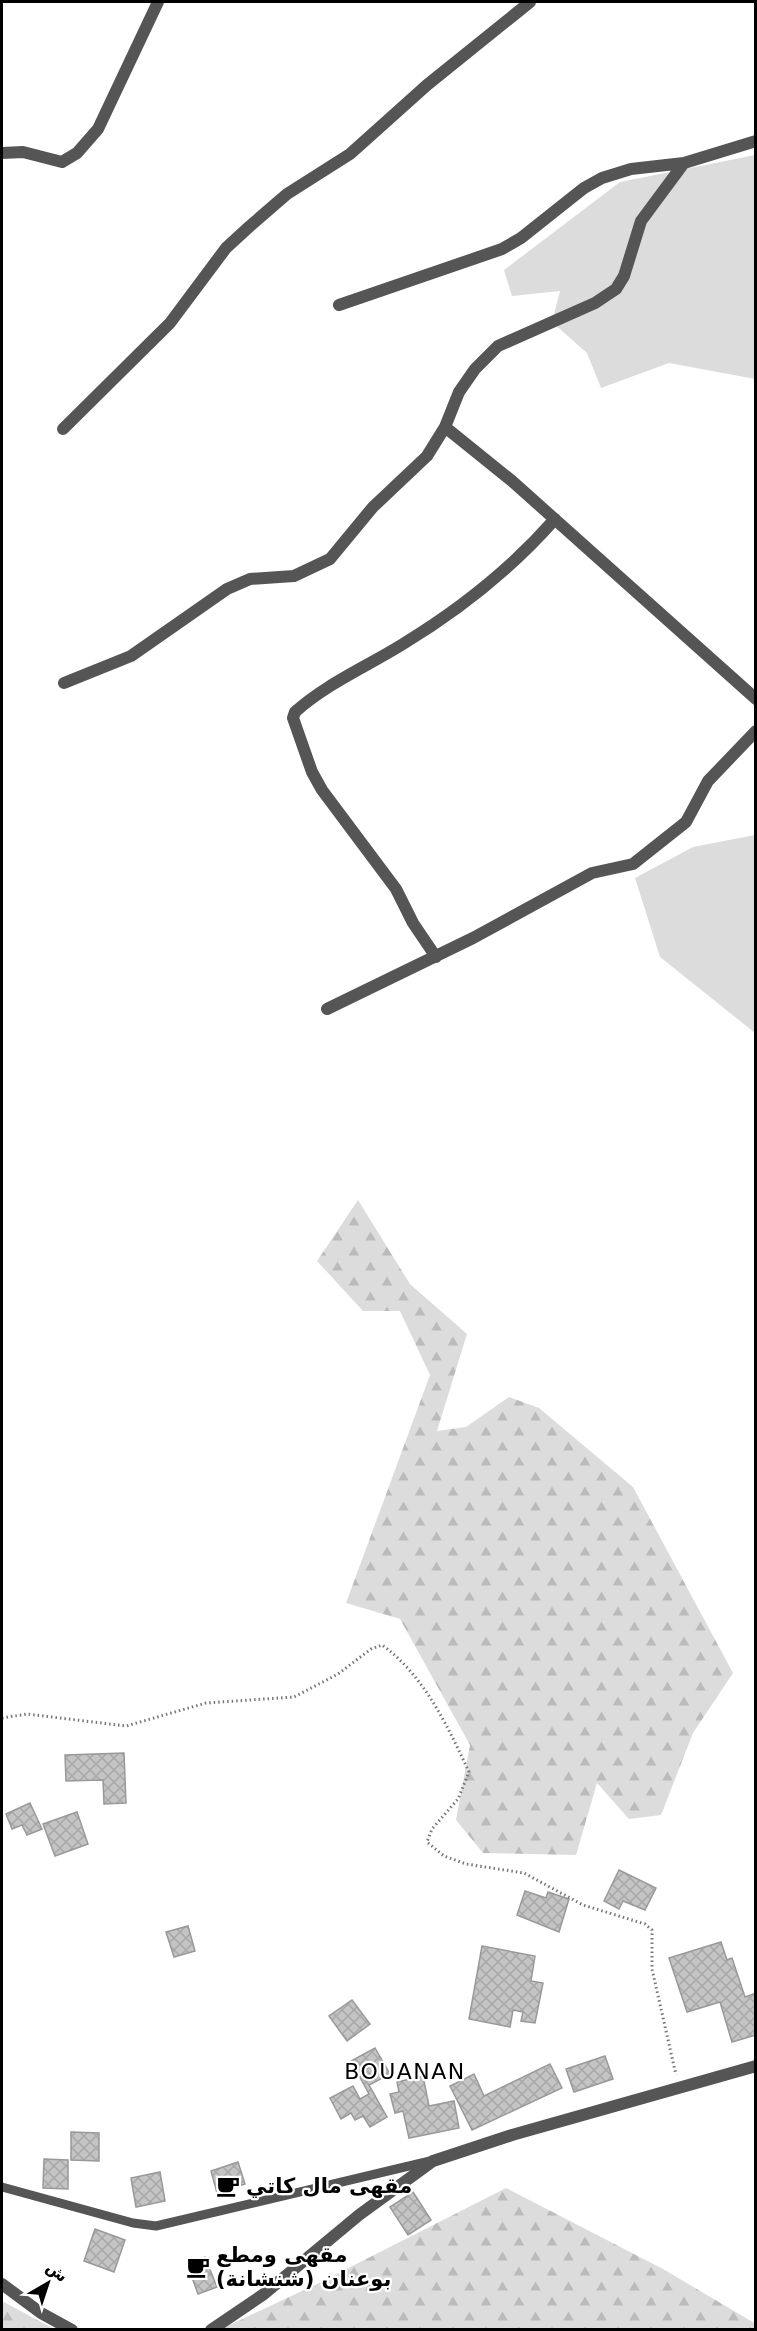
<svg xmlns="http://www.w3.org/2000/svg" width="757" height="2331" font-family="'DejaVu Sans',Vazirmatn,sans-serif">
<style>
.grass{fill:#dcdcdc}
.forest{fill:url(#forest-firs)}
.building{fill:url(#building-cross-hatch);stroke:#999;stroke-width:1.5}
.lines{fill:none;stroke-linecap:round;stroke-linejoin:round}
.path{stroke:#777;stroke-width:3;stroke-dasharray:1.5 3;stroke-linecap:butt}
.lane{stroke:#555;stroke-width:9}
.street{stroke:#555;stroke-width:12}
.labels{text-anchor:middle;stroke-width:4.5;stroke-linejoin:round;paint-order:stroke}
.poi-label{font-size:21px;font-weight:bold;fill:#000;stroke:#fff;text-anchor:start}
.neighbourhood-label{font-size:22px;letter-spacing:1.5px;fill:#000;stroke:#fff}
</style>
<defs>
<pattern id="forest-firs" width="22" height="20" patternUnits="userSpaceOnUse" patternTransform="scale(1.5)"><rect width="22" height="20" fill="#dcdcdc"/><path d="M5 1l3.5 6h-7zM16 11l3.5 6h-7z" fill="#bbb"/></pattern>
<pattern id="building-cross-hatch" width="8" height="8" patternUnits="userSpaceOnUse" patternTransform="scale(1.5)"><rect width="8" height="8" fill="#c4c4c4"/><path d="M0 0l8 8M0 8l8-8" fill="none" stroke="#a7a7a7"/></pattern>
</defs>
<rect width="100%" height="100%" fill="#fff"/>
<path class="grass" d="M755,155v224l-86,-16 -68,25 -14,-35 -35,-31 8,-31 -48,5 -8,-26 116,-88z
M755,835h1l-1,198 -95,-76 -25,-79 58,-31z"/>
<path class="forest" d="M358,1200l52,84 57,50 -30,97 29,-4 43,-30 30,11 94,79 100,186 -40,60 -32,82 -32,4 -32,-36 -21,72 -93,-2 -27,-33 14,-75 -70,-126 -54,-16 84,-228 -30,-64h-37l-46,-50z
M506,2188l157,81 93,55 -1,6h-536l100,-47z
M2,2301l52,28h-52z"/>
<path class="building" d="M124,1753l2,50 -22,1 -1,-24 -37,1 -1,-26z
M30,1803l12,26 -15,6 -5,-10 -10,4 -6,-15z
M77,1812l11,32 -33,12 -12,-32z
M619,1870l37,18 -11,22 -22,-9 -4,8 -15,-8z
M525,1891l21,7 2,-6 21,7 -10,33 -42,-17z
M188,1926l7,25 -21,6 -8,-25z
M721,1942l6,18 5,-2 13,39 11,-4v42l-24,7 -12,-40 -33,10 -18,-54z
M482,1946l53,10 -4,25 12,2 -8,40 -14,-2 2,-9 -10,-2 -3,17 -41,-8z
M352,2000l18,24 -23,17 -18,-25z
M375,2048l15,26 -21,11 18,32 -17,10 -7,-11 -8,4 -4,-7 -10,6 -11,-21 23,-12 7,13 9,-5 -18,-33z
M605,2056l8,23 -39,13 -8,-23z
M550,2064l12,24 -90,42 -22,-44 24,-12 10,22z
M423,2076l6,30 25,-5 5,27 -50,10 -6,-27 -8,2 -5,-19 9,-2 -2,-10z
M71,2132l28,1v28l-28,-1z
M44,2159l24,1v29l-25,-1z
M238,2162l7,22 -28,9 -6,-22z
M160,2172l5,29 -29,6 -5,-29z
M413,2192l18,28 -23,15 -18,-28z
M95,2229l30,11 -11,32 -30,-11z
M205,2257l12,30 -19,7 -11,-30z"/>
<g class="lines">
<path class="path" d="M2,1718l25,-4 99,12 80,-23 88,-6 44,-23 33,-25 11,-4c42,30 66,82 87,127l-11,27 -26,30 -5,13 17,14 22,8 58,9 59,32 62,19 7,6v39l24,106"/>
<path class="lane" d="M2,2187l131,36 23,3 274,-65"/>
<path class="street" d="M2,153l21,-1 39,10 15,-9 21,-24 60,-127
M339,305l163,-56 19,-11 63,-50 18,-10 29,-9 53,-6 72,-22
M445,427l67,54 244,218
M63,429l107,-106 56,-75 24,-22 37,-32 63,-40 77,-69 103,-83
M64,683l67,-27 96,-67 23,-10 44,-3 36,-17 43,-52 54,-51 18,-29 14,-35 16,-23 23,-23 97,-43 21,-14 8,-13 17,-55 43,-58
M436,957l-23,-34 -17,-34 -74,-99 -10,-18 -19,-54 2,-6c31,-28 71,-45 108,-68 56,-34 108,-75 152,-125
M327,1009l146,-71 119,-65 41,-9 53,-42 22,-41 48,-50
M2,2284l39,29 31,17
M211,2330l53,-36 95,-79 74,-54 79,-26 244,-69"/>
</g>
<defs>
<g id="cafe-bare" transform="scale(1.8)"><path d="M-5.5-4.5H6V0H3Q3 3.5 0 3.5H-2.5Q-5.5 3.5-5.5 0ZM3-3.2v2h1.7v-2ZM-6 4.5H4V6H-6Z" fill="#000" stroke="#fff" stroke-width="2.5" paint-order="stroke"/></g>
</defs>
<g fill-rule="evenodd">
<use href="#cafe-bare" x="228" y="2186"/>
<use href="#cafe-bare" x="198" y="2267"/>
</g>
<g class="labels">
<g class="poi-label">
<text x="246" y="2193">مقهى مال كاتي</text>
<text x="216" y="2262">مقهى ومطع<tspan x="216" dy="24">بوعنان (شنشانة)</tspan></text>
</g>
<g class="neighbourhood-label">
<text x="405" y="2079">BOUANAN</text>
</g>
</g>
<rect width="757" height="2331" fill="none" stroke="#000000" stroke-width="6"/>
<g transform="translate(48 2283) rotate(39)" stroke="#ffffff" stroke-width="4.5" paint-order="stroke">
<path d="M0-4.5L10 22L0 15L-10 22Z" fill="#000000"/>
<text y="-9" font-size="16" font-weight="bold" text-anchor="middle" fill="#000000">ش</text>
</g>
</svg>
